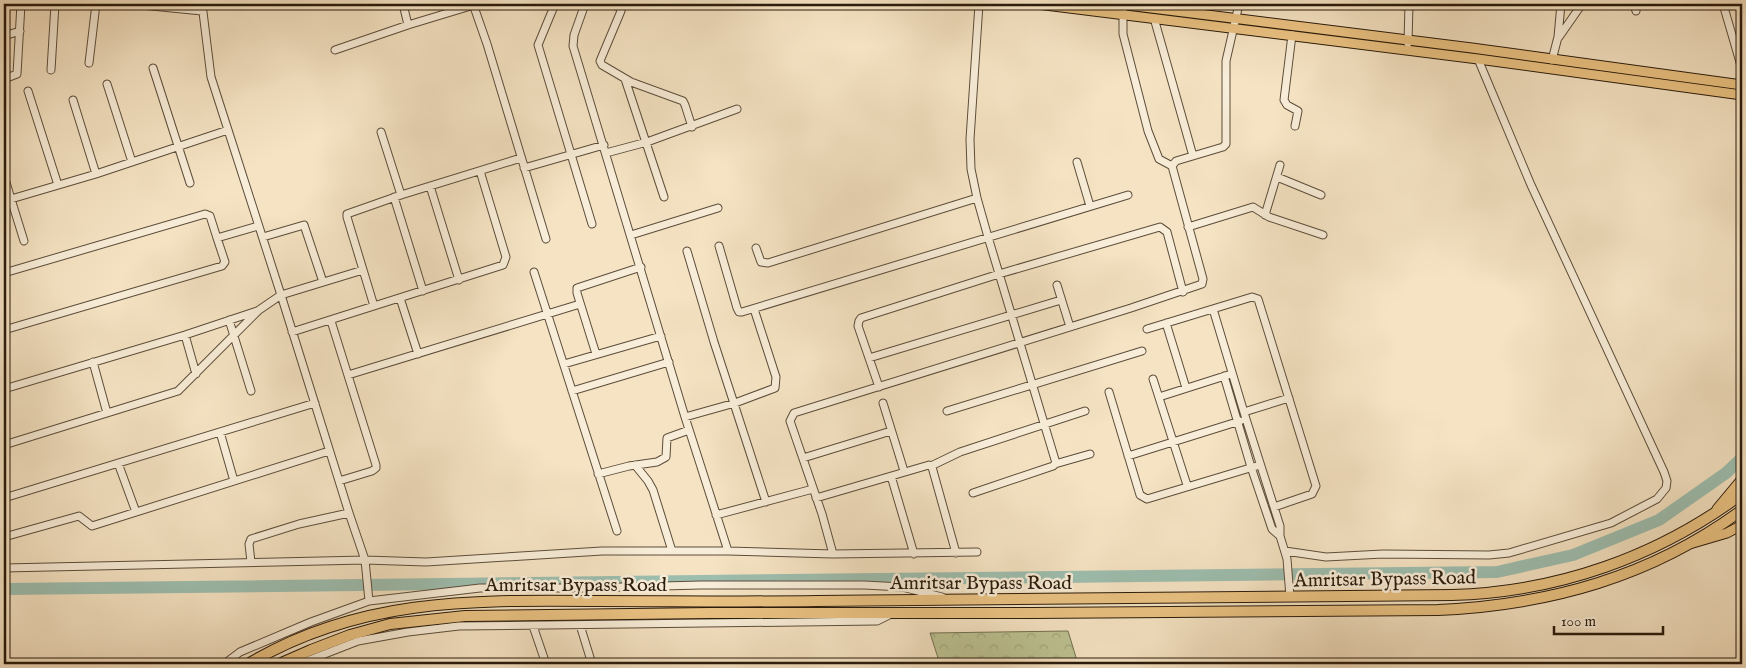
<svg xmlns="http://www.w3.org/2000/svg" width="1746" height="668" font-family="'IM FELL English',serif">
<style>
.park{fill:url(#park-crowns);stroke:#736f50}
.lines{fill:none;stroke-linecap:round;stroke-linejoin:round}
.river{stroke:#9dbeaf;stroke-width:12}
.minor-casing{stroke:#5c4d3a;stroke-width:9}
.major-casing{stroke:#291b0c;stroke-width:11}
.highway-casing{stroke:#291b0c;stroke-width:12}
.minor{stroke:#f8edd8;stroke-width:7}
.major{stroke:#eac282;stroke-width:9}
.highway{stroke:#eac282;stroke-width:10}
.labels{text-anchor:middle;stroke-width:5;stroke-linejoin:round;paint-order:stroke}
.street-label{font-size:20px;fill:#291b0c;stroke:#f8edd8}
</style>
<defs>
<pattern id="park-crowns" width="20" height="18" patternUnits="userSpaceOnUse" patternTransform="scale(1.25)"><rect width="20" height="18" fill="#bdc393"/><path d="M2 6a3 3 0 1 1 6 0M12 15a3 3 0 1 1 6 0" fill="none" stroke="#a2a77e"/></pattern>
</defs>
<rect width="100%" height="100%" fill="#f5e3c3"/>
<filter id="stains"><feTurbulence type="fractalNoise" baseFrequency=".004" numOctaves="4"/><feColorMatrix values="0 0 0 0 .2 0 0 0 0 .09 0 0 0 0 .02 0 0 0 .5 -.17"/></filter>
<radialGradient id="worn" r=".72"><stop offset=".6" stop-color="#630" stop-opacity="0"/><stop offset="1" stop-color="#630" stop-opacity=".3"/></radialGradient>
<path class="park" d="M1068,631l10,33h-138l-10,-31z"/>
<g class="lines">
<path class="river" d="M4,589l1493,-17 76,-17 86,-35 67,-47 16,-15"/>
<g class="minor-casing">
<path id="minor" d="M131,4l71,7
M202,4l9,73 70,218 68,218 16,47 4,41
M403,4l5,21
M473,4l14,40 59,195
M555,4l-17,41 54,179
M585,4l-11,31 -1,11 112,371 43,134
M612,4l7,3 2,4 -21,50 2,4 29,17 52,19 2,4 7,22
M1123,4v30l25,97 11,28 13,7
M1368,4l41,2
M1634,4l2,7
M1723,4l19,65
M1154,18l39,138
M1292,35l-8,65 3,5 11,6 -3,15
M4,36l16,-5
M1559,37l23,-33
M1408,43l1,-39
M335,50l73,-25 66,-20
M1552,60l6,-23 3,-33
M89,63l7,-59
M153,68l37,115
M51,70l4,-66
M4,79l13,-5 4,-70
M625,79l39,118
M107,84l25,78
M28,91l30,94
M73,100l23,74
M381,132l20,63
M606,153l41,-11 90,-33
M1077,162l13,44
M524,168l80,-23
M4,176l7,23 85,-25 132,-44
M1277,177l44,18
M430,186l29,94
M394,197l29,94
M11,199l13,42
M1265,215l15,-50
M1188,227l65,-20 16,10 54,18
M631,235l87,-27
M263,237l41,-12 19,57
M719,246l18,62 2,4h3l386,-117
M756,248l5,14 7,1 209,-65
M687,251l27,91 52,160
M534,272l83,259
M4,273l201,-59 5,2 7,22 41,-12
M1057,285l13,42
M400,298l18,56
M374,306l-27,-89v-3l54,-19 120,-37
M1213,309l33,110 34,107v10l7,23 3,38
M229,320l22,71
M331,321l45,144v3l-4,3 -33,10
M1166,323l20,65
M1147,329l105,-32 6,2 58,187 -4,8 -38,13
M4,330l218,-64 3,-4 -8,-24
M292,332l211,-67 3,-8 -26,-86
M185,335l11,39
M596,354l-19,-61v-5l64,-21
M869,358l192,-58
M93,362l14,51
M564,364l97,-28
M348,375l232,-71
M1224,376l27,91 21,62 8,7
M1153,379l34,106
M879,387l-21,-61 1,-5 2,-3 138,-44 161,-47 7,5 16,60
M4,389l181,-54 72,-24
M572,391l97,-29
M1109,392l31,103 7,4 113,-34
M1159,397l69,-22
M883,403l21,68
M947,411l195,-60
M1244,412l45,-14
M685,417l50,-14 40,-15 1,-11 -22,-68
M220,432l14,49
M4,445l174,-54 81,-81 22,-15 82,-25
M1128,456l112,-35
M803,458l88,-27
M118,463l18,49
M1055,464l35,-10
M635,465l13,16 5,9 19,61
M931,466l29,-14 125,-41
M598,474l31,-8 28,-4 9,-5 1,-19 22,-8
M891,476l23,78
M973,493l80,-27 3,-3 -68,-226 -11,-39 -6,-29 -1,-30 9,-135
M4,498l311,-95
M816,498l113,-33 3,2 24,86
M716,515l97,-26
M4,537l75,-21 13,10 237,-75
M1285,551l41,6 57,-3 106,1 20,-2 102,-30 46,-24 9,-11 1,-7 -3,-9 -133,-287 -53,-126
M833,554l-11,-40 -32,-93 4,-8 337,-105 71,-24 1,-5 -31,-113 4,-5 47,-14 3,-3v-83l13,-57
M251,562l-2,-18 2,-5 48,-15 50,-11
M4,568l361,-8 61,2 176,-11h126l105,3 144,-2
M580,625l12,39
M533,626l13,38
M224,664l16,-12 71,-30 58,-21 111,-13h105l116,-3h163l38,2 40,10
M299,664l59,-23 50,-9 51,-6 418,-5 14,-7"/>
</g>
<g class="major-casing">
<path id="major" d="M1037,4l441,55 264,36
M1119,4l353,44 270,37
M1717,509l25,-30
M1693,543l34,-10 15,-8"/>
</g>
<g class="highway-casing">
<path id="highway" d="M248,664c111,-66 223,-64 349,-63 73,0 146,1 220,0 211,-1 423,-3 635,-6 106,-3 205,-38 290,-101
M279,664l32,-14 39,-15 40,-11 75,-8 245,-3h321l407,-3c111,-5 213,-33 304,-100"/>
</g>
<use href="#minor" class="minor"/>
<use href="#major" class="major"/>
<use href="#highway" class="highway"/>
</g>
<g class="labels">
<g class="street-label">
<text transform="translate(1385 578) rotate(-1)" y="7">Amritsar Bypass Road</text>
<text x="981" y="589">Amritsar Bypass Road</text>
<text x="576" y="591">Amritsar Bypass Road</text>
</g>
</g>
<rect width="1746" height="668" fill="none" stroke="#f5e3c3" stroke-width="20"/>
<rect x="5" y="5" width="1736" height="658" fill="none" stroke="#291b0c" stroke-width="2.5"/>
<rect x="10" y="10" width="1726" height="648" fill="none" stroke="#291b0c"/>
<path d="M1554 626v8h109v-8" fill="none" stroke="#291b0c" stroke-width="2.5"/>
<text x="1561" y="626" font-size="15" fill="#291b0c" stroke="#f8edd8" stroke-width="4" paint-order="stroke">100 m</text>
<rect width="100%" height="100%" filter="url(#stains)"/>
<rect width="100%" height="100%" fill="url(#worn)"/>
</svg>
